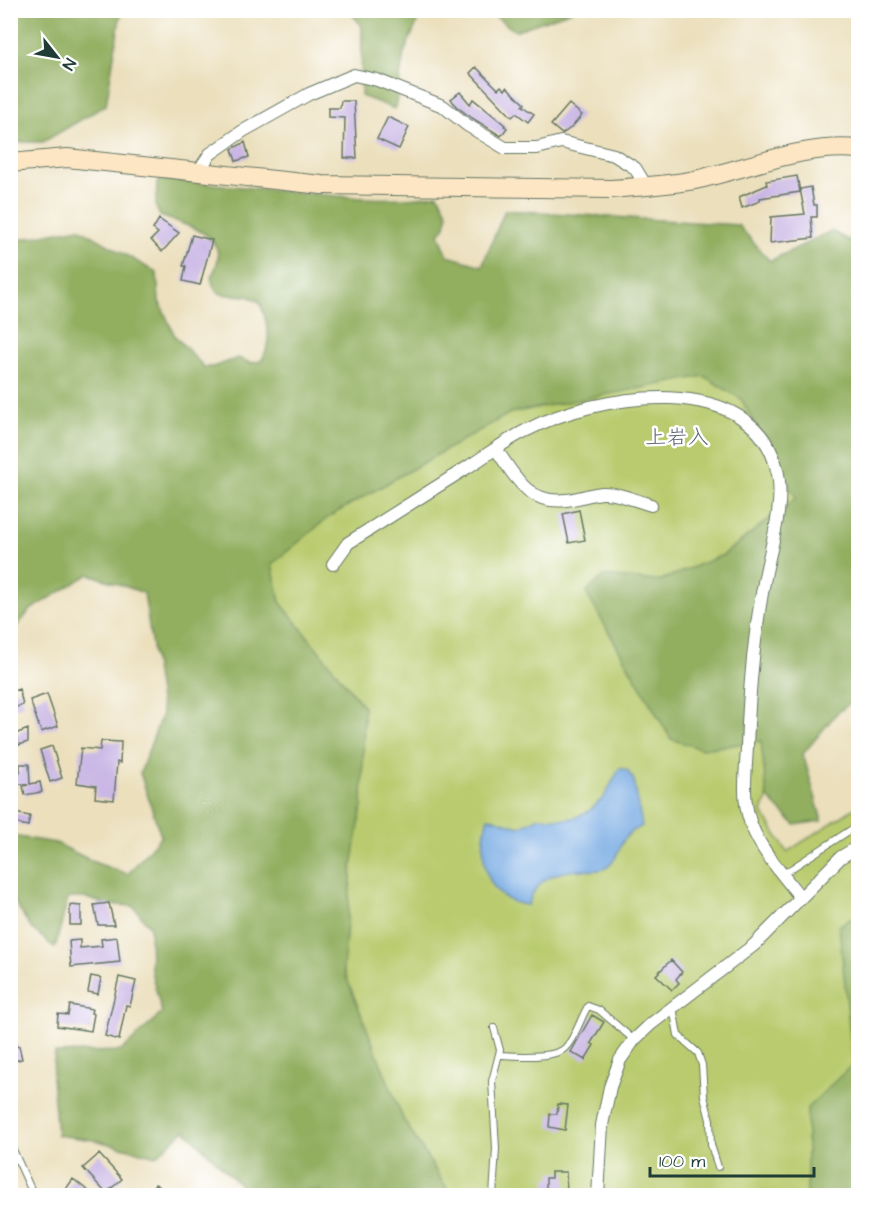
<svg xmlns="http://www.w3.org/2000/svg" width="869" height="1206" font-family="'Architects Daughter','Klee One',sans-serif">
<style>
.green{fill:#b9cb6e;stroke:#6c8451;stroke-width:1.5}
.forest{fill:#92af61;stroke:#58764a;stroke-width:1.5}
.water{fill:#75a9e2;stroke:#4a738b;stroke-width:1.5}
.building{fill:#cab7e5}
.lines{fill:none;stroke-linecap:round;stroke-linejoin:round}
.lane-casing{stroke:#667664;stroke-width:8}
.street-casing{stroke:#667664;stroke-width:14}
.secondary-casing{stroke:#667664;stroke-width:20}
.lane{stroke:#fff;stroke-width:6}
.street{stroke:#fff;stroke-width:12}
.secondary{stroke:#fce6c4;stroke-width:18}
.labels{text-anchor:middle;stroke-width:5;stroke-linejoin:round;paint-order:stroke}
.neighbourhood-label{font-size:21px;fill:#5b6872;stroke:#fff}
</style>
<rect width="100%" height="100%" fill="#fff"/>
<filter id="ink" filterUnits="userSpaceOnUse"><feTurbulence type="fractalNoise" baseFrequency=".0167" numOctaves="2"/><feDisplacementMap in="SourceGraphic" scale="12" xChannelSelector="R" yChannelSelector="G"/><feConvolveMatrix kernelMatrix="1 2 1 2 8 2 1 2 1" color-interpolation-filters="sRGB"/></filter>
<filter id="wash" filterUnits="userSpaceOnUse"><feTurbulence type="fractalNoise" baseFrequency=".008" numOctaves="4" result="noise"/><feDisplacementMap in="SourceGraphic" scale="24" xChannelSelector="R" yChannelSelector="G"/><feGaussianBlur stdDeviation="1.35" result="paint"/><feColorMatrix in="noise" values="0 0 0 0 0 0 0 0 0 0 0 0 0 0 0 0 0 1.4 0 .05"/><feComposite in="paint" operator="in"/></filter>
<g filter="url(#wash)">
<rect width="100%" height="100%" fill="#ebdfbc"/>
<path class="green" d="M803,276l-2,435 -39,101 25,40 71,-46v389h-560l-23,-37 -52,-624z"/>
<path class="forest" d="M11,10l112,1 -3,7 -14,87 -63,37h-32z
M349,11h73l-18,42 -9,56 -34,-13 1,-70z
M488,11h84l-57,20z
M160,179c52,5 104,10 155,15 41,4 83,8 123,0l10,19 -3,13 -6,8 9,22 34,10 23,-56 233,15 32,36 61,-30 27,14v452l-22,17 -33,40 19,67 -27,4 -28,-28 -6,-56 -59,8 -31,-10 -85,-146 18,-17 55,5 64,-26 73,-57 -55,-99 -37,-23 -194,37 -180,103 -58,48 8,38 84,105 -2,99 -10,61 -9,102 60,150 48,76 -130,1 -1,-5 -76,-2 -59,-59 -29,26 -62,-16 -37,-5 -5,-57 3,-25 66,-2 41,-38 -11,-42 -1,-44 -17,-21 -28,-2 -19,-6h-18l-13,50 -24,-20 -17,-27 -3,-1v-64l45,7 40,20 32,11 33,-38 -21,-63 22,-59 -18,-121 -55,-19 -59,36 -19,24v-393l68,-13 78,45 2,28 16,35 29,31h9l25,-9 13,5 10,-2c13,-20 6,-38 -1,-59 -4,-2 -9,-5 -14,-6 -19,-3 -31,5 -35,-19 25,-41 -22,-51 -51,-61l-4,-9 1,-23z
M858,914v281h-51v-87l46,-44 -14,-138z"/>
<path class="water" d="M620,768l7,2 7,10 8,46c-5,3 -12,6 -16,11 -8,9 -8,24 -20,31 -8,4 -19,2 -28,2 -25,2 -43,10 -50,35 -46,-4 -50,-52 -40,-88l31,10 21,-10 24,2 10,-1 15,-7 15,-14z"/>
<g id="blocks">
<path class="building" d="M476,67l22,22 3,-3 4,4 2,-3 17,17 -2,2 12,8 -6,8 -12,-9 -4,4 -42,-44z
M460,92l10,12 3,-5 32,26 -1,1 3,2 -6,8 -29,-18 -16,-12 -5,-7z
M341,101h13l3,57h-13l1,-40 -17,-1v-9h12z
M569,104l13,11 -10,12 -10,7 -11,-9z
M388,117l21,10 -10,22 -22,-10z
M245,142l4,15 -13,4 -4,-12z
M797,176l3,16 -40,6v3l-18,7 -3,-11 28,-12 -1,-4z
M811,187l3,18h3v12h-6l2,21 -43,5 1,-26 34,-3 -5,-25z
M159,219l20,14 -17,19 -11,-12 7,-7 -5,-4z
M192,235l20,5 -12,45 -17,-4 3,-15h-3z
M579,510l6,30 -16,3 -6,-29z
M19,689l4,16 -13,4v-17z
M47,694l11,32 -17,6 -11,-32z
M28,729v13l-9,3 -4,-11z
M101,741l20,1 -1,21 -3,-1 -3,38 -19,-2 1,-12 -19,-3 4,-35 19,2z
M52,746l10,32 -12,4 -10,-32z
M20,764h9l1,20 10,-2 2,10 -17,3 -2,-9 5,-1 -18,-2v-12l10,1z
M10,812l20,4 -2,10 -18,-4z
M109,903l5,22h-16l-4,-20z
M70,905l11,1v19h-11z
M117,937l3,25 -49,5 -2,-26 11,-1v8l22,-2 -1,-7z
M671,960l11,12 -6,7 3,4 -7,7 -16,-15z
M91,976l10,2 -3,16 -10,-2z
M119,977l17,4 -6,25 -4,-1 -7,35 -14,-4z
M70,1005l22,4 -1,4 3,1 -3,17 -34,-5 1,-12 10,1z
M592,1015l12,7 -13,21 3,2 -9,15 -14,-8z
M19,1046l3,13 -9,2 -3,-13z
M558,1104l10,1 -3,25 -16,-3 1,-13h7z
M99,1154l23,25 -16,14 -23,-25z
M551,1172h15l1,24h-15v-3h-6v-15h5z
M73,1179l22,17h-34z
M155,1184l19,12h-25z"/>
</g>
</g>
<g filter="url(#ink)">
<use href="#blocks" fill-opacity="0" stroke="#667664" stroke-width="1.5"/>
<g class="lines">
<g class="lane-casing">
<path id="lane" d="M783,874l75,-49
M673,1007l5,28 20,18 4,12 2,31 6,24 1,25 7,22
M500,1055c15,1 53,4 65,-7 11,-11 15,-29 23,-42l11,4 35,30
M10,1143l24,53
M493,1196l3,-48 -4,-67 8,-31 -6,-22"/>
</g>
<g class="street-casing">
<path id="street" d="M198,172l12,-18 33,-23 66,-37 45,-19 23,5 66,26 24,19 38,23h32l24,-6 53,13 21,13 11,18
M496,449c19,27 32,56 70,51 12,-1 24,-6 36,-7 15,-1 35,8 49,12
M333,564l15,-21c40,-25 80,-51 120,-76 19,-12 37,-26 57,-36 69,-37 232,-65 253,43 6,31 -7,72 -13,103 -11,56 -16,113 -18,170 -1,24 -5,48 2,71 8,29 33,55 51,79
M598,1196l4,-71 8,-38 10,-27 14,-20 17,-16 103,-79 87,-88 17,-10"/>
</g>
<g class="secondary-casing">
<path id="secondary" d="M10,163l57,-5 255,27 289,4c28,-2 56,-4 84,-9 52,-11 110,-37 163,-31"/>
</g>
<use href="#lane" class="lane"/>
<use href="#street" class="street"/>
<use href="#secondary" class="secondary"/>
</g>
</g>
<g class="labels">
<g class="neighbourhood-label">
<text x="677" y="444">上岩入</text>
</g>
</g>
<rect width="869" height="1206" fill="none" stroke="#fff" stroke-width="36"/>
<g transform="translate(57 57) rotate(121)" stroke="#ffffff" stroke-width="4.5" paint-order="stroke">
<path d="M0-4.5L10 22L0 15L-10 22Z" fill="#1f3d34"/>
<text y="-9" font-size="16" font-weight="bold" text-anchor="middle" fill="#1f3d34">N</text>
</g>
<path d="M650 1167v9h164v-9" fill="none" stroke="#1f3d34" stroke-width="3"/>
<text x="659" y="1167" font-size="18" fill="#1f3d34" stroke="#ffffff" stroke-width="4.5" paint-order="stroke">100 m</text>
</svg>
